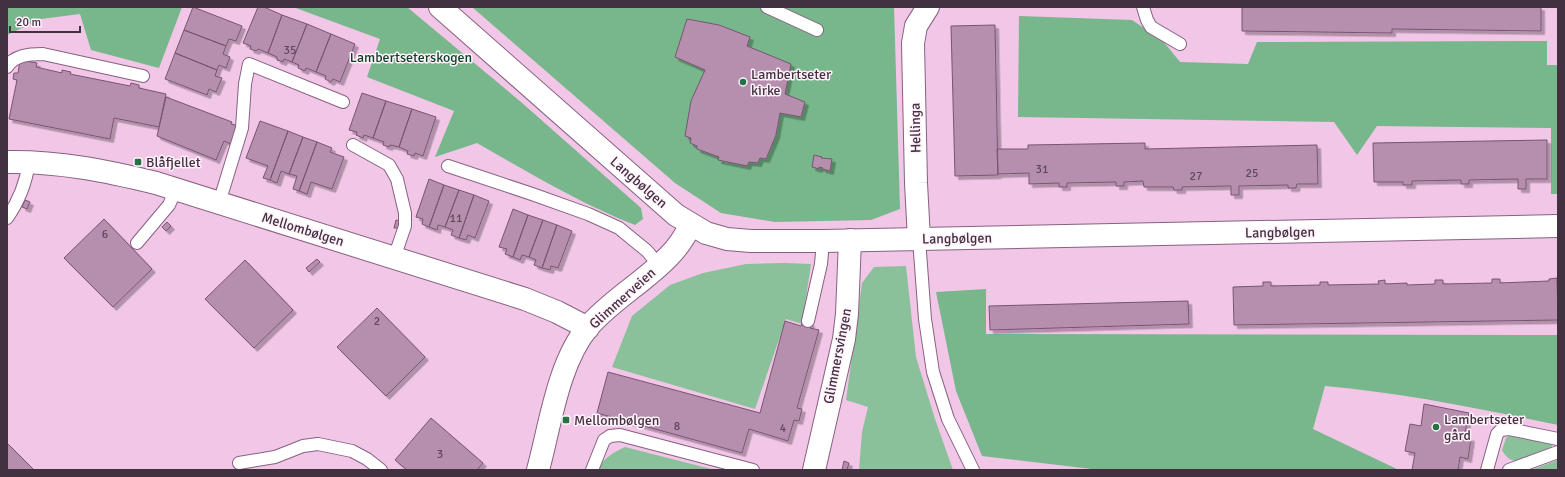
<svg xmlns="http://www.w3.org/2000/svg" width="1565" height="477" font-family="Signika,sans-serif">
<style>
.green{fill:#8ac19a}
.forest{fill:#77b78b}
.building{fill:#b68eae;stroke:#795472;filter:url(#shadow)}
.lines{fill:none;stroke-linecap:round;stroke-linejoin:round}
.service-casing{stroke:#876180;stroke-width:14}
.minor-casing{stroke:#876180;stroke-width:24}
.tertiary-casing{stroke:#876180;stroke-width:24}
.service{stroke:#fff;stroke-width:12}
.minor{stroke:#fff;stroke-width:22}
.tertiary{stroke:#fff;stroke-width:22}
.poi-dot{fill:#237445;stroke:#fff2fc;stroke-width:1.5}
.labels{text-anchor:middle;stroke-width:3;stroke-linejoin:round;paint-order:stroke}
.number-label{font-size:12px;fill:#5f485a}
.park-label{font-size:14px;fill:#0c3f22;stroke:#fff2fc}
.poi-label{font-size:14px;fill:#42313e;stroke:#fff2fc;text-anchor:start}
.street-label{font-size:14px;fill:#42313e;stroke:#fff2fc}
</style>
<defs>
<filter id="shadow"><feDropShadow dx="3.5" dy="3.5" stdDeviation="0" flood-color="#0004"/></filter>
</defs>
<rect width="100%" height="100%" fill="#f1c6e7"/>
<path class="green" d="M784,263l27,1 -9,60 -16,-5 -31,90 -143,-42 20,-51 38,-31 33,-12 43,-9z
M906,266l10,91 19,62 18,51h-94l3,-38 6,-25 -22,-7 16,-117 12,-16z
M1511,435l40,7 1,4 -2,3 -34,12c-7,-1 -11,-5 -14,-11l4,-12z
M625,447l90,23h-117c5,-12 16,-18 27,-23z
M1558,460v10h-27z"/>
<path class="forest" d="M7,7h175l-23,61 -68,-18 -11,-36 -39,5 -34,16z
M293,7h114l114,95 120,106 2,11 -8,6c-56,-22 -107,-53 -158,-82l-42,14 19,-46 -87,-34 13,-38z
M472,7h422l6,202 -29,11 -96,2 -54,-9 -46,-30z
M1019,16l113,4 31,21 17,21 68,2 9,-22 290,-1v24h11v129h-7v-66l-174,-2 -20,29 -23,-33 -316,-5z
M986,289v45l572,1v90c-77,-16 -154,-32 -233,-39l-12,43 86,41h-299l-118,-14 -26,-65 -20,-99z"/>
<path class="building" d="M193,7l49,19 -6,15 -7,-2 -3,7 -42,-16z
M258,7h6l18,8 -14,38 -10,-4 -2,2 -6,-2 1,-3 -8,-3z
M1242,7h299v24l-149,-2v4l-150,-2z
M282,15l25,9 -15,38 -8,-3 -1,3 -6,-2v-3l-9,-4z
M687,19l32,6 31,12 -3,9 44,18 -6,30 20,8 -4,15 -21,-4 -4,22 -10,24 -6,-1 -2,5 -9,-1 -2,4 -29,-6 1,-3 -22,-8v-3l-7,-3 1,-5 -6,-2 6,-35 14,-31 -30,-13z
M307,24l24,10 -15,38 -10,-4 -1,3 -7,-3 1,-3 -7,-3z
M995,25l3,150 -43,1 -4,-150z
M184,30l42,16 -3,8 7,3 -4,11 -7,-3 -2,5 -42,-17z
M331,34l24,10 -15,38 -7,-3 -2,3 -6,-3 1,-3 -10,-4z
M175,53l42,17 -2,6 7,2 -6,14 -7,-3 -2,6 -42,-16z
M20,60l17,3 -1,4 26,6v-3l9,2 -1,2 60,12 1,-3 8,2v3l27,6 -7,33 -45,-9 -4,21 -101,-20 8,-39 -4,-1 1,-6h4z
M362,93l24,8 -13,37 -9,-3 -1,3 -7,-3 1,-3 -8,-2z
M166,97l66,25 -1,2 7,2 -7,18 -7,-3 -8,19 -59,-24z
M386,101l26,8 -13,38 -9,-2 -1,2 -6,-2 1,-3 -11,-4z
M412,109l24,8 -13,39 -8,-3 -1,3 -7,-2 1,-3 -9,-4z
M260,121l28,10 -18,49 -7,-2 5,-12 -22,-8z
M288,131l15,6 -14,37 -8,-3 -4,12 -7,-3z
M303,137l14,5 -18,49 -6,-2 4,-13 -8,-2z
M1547,140v39h-21v10h-8v-10l-49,1v4h-8v-4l-49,1v4h-9v-3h-29l-1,-39z
M317,142l15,6 -2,4 14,5 -12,32 -21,-7 -4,12 -8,-3z
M1145,143v6l172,-4 1,39h-21l-1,4h-8v-3l-49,1v9h-8v-9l-49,1v3h-8l-1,-3h-29l-1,-6 -19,1v4h-8v-4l-49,1v4h-8v-4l-30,1v-11l-31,1 -1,-25h31v-4z
M814,155l8,2 -1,1 11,1 -2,12 -8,-2 1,-1 -4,-1v2l-7,-2z
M429,179l15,6 -15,42 -7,-3 1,-5 -7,-2z
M444,185l15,5 -14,37 -7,-2 -1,5 -8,-3z
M459,190l15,5 -15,43 -8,-3 2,-5 -8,-3z
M474,195l15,6 -14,37 -7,-3 -2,5 -7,-2z
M25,200l5,2 -3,7 -5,-2z
M513,209l15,6 -15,42 -8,-3 2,-5 -8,-2z
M528,215l15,5 -14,37 -7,-2 -2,5 -7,-3z
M104,219l48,50 -39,38 -49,-49z
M396,220l4,1 -2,7h-4z
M543,220l14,5 -15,43 -8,-3 2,-5 -7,-3z
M167,222l4,4 -5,5 -4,-4z
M557,225l15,6 -14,37 -7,-2 -1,4 -8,-2z
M317,259l3,3 -11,10 -3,-4z
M245,260l48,50 -39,38 -49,-49z
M1557,278l1,42 -324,5 -1,-38 30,-1v-4h8v4l49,-1v-3h8v3l51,-1 -1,-3 7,-1v4l22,-1v2l28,-1v-4h8v4l49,-1v-4h8v4l49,-2v-2z
M1188,301l1,23 -199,6 -1,-24z
M377,308l48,49 -39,39 -49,-49z
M785,321l16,5 2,-5 8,2 -1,5 9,2 -22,78 5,1 -3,12 -5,-1 -6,21 -39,-12 -7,24 -145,-40 11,-41 152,41z
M1424,404l45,9 -5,24 7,1 -3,21 -8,-2 -2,13h-46l3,-17 -10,-2 5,-27 11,2z
M431,418l52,45 -6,7h-70l-12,-10z
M7,443l27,27h-27z
M844,461l5,2 -2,7h-5z"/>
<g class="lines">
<g class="service-casing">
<path id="service" d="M767,7l50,23
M1143,7l4,13 4,7 29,17
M7,67c7,-12 23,-13 36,-13l100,22
M353,145l36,20 8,14 8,34v13l-11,32
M448,166l84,28 56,20 31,14 28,23 12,14
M219,203l23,-75 3,-44 4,-20 94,38
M7,218c12,-17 19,-35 22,-56
M919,239l6,80 8,53 15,47 25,51
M137,243l32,-38 7,-16
M808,321l13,-57 2,-23
M239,463l36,-6 28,-11 15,-2 34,7 15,8 14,11
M592,470l12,-30 6,-4 10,-1 133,35
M1487,470l10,-36 4,-4 8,-1 49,10
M1509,470l49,-18"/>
</g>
<g class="minor-casing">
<path id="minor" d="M7,162c51,-1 100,9 149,21l369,116 32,13 31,16
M919,239l-3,-56 -3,-140 3,-17 12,-19
M538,470c12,-44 20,-107 50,-143 23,-27 58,-46 82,-72 9,-9 15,-19 21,-30
M814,470l30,-131 3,-25 3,-74"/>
</g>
<g class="tertiary-casing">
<path id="tertiary" d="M440,7l236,208 30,18 21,6 24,2h72l735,-15"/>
</g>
<use href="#service" class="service"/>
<use href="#minor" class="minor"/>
<use href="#tertiary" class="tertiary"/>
</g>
<g class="poi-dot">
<circle cx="743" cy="82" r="4"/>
<rect x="134" y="158" width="8" height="8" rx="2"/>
<rect x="562" y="416" width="8" height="8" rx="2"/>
<circle cx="1436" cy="427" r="4"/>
</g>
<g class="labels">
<g class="number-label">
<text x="290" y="54">35</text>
<text x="1042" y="173">31</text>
<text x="1252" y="177">25</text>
<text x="1196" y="180">27</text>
<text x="456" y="222">11</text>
<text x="105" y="238">6</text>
<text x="377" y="325">2</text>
<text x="677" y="430">8</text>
<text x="783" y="432">4</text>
<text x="440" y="458">3</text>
</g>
<g class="park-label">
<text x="411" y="62">Lambertseterskogen</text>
</g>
<g class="poi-label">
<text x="751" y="79">Lambertseter<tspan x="751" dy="16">kirke</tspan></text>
<text x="146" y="167">Blåfjellet</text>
<text x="1444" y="424">Lambertseter<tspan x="1444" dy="16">gård</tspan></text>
<text x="574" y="425">Mellombølgen</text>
</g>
<g class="street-label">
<text transform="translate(915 128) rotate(-91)" y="5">Hellinga</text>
<text transform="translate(639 182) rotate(41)" y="5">Langbølgen</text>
<text transform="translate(303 229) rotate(17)" y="5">Mellombølgen</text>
<text transform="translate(1280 232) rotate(-1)" y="5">Langbølgen</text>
<text transform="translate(957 238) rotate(-1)" y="5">Langbølgen</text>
<text transform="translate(622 298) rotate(-42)" y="5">Glimmerveien</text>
<text transform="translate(837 356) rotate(-79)" y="5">Glimmersvingen</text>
</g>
</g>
<rect width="1565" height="477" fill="none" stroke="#42313e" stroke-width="16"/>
<path d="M10 26v6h70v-6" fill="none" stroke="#42313e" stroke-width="2"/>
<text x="16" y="26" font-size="12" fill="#42313e" stroke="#fff2fc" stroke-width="3" paint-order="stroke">20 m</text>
</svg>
